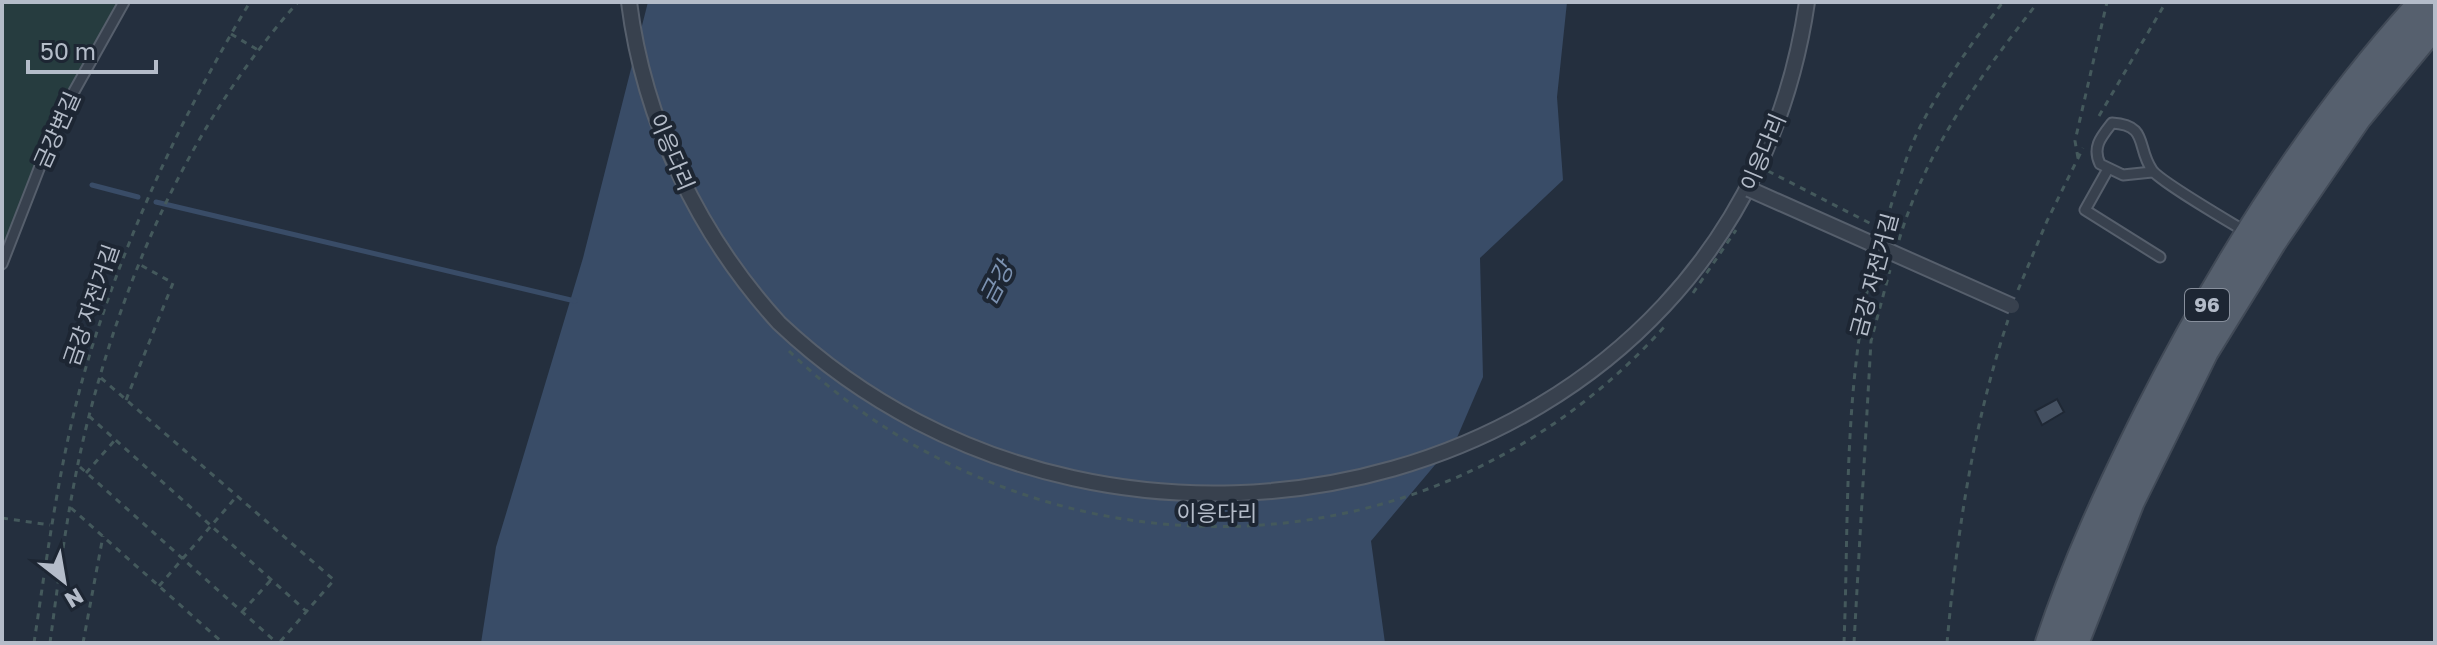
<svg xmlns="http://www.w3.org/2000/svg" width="2437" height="645" font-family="'Golos Text','Noto Sans KR',sans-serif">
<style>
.green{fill:#263c3f}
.water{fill:#394c67}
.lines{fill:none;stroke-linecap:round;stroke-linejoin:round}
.stream{stroke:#394c67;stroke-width:5}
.building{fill:#455162;stroke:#1f2835;stroke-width:2}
.service-casing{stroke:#565f6c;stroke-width:13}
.pedestrian-casing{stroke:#565f6c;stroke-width:18}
.primary-casing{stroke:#414a57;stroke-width:32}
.path{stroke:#44595c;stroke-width:3;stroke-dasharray:6 6;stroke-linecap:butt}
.service{stroke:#38414e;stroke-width:9}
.pedestrian{stroke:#38414e;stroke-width:14}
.primary{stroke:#56606e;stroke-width:28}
.pedestrian-bridge-casing{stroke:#565f6c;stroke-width:18;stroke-linecap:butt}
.path-bridge{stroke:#44595c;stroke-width:3;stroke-dasharray:6 6;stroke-linecap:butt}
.pedestrian-bridge{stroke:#38414e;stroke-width:14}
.labels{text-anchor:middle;stroke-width:8;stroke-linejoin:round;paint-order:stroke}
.shield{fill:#1d2633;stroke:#878f9c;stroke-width:2}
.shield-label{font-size:20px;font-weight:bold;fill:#b4bcc9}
.street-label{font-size:22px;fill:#b4bcc9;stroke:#1d2633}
.water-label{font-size:24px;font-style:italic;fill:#7c92b1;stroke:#1d2633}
</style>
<rect width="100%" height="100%" fill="#242f3e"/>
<path class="green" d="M2,2h116l-64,115 -52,141z"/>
<path class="water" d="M648,2h919l-10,95 6,83 -83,78 3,119 -27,63 -85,101 14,102h-904l15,-96 87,-289z"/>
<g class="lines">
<path class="stream" d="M92,185l46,12
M156,202l419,99"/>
</g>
<path class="building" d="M2057,399l7,13 -22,13 -7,-14z"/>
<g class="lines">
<g class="service-casing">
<path id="service" d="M2108,169l-23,41 75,47
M2152,172l-29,3 -23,-11c-8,-17 1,-27 12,-41 37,2 24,24 40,47 7,11 78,52 94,62
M2,264l56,-144 66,-118"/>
</g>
<g class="pedestrian-casing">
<path id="pedestrian" d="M629,2c15,119 69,232 150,321 340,322 956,173 1028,-321"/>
</g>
<g class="primary-casing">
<path id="primary" d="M2050,643c26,-79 61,-154 98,-228 75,-148 164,-291 276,-413
M2074,643l56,-142 74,-150 68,-110 85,-124 78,-94"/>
</g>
<path class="path" d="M231,34l27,16
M2099,116l67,-114
M2078,158l-3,-17 32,-139
M1883,231c11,-34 20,-68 35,-100 23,-46 54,-88 85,-129
M1899,240c28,-93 81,-163 139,-238
M2018,290l29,-69 36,-73
M1693,293l43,-63
M789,351c248,240 643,236 876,-25
M101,378l233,202 -55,63
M126,400l47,-117 -36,-20
M89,416l217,195
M80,467l197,176
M86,473l29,-33
M71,508l152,135
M2,518l48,7
M159,586l78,-90
M242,612l29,-32
M34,643c15,-100 28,-202 59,-299 38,-120 92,-234 157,-342
M50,643c10,-76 20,-153 39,-227 39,-151 105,-297 209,-414
M83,643l20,-107
M1844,643c5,-126 -1,-259 30,-382
M1854,643l17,-302 19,-71
M1947,643c10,-110 26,-218 61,-323"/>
<use href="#service" class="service"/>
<use href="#pedestrian" class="pedestrian"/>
<use href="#primary" class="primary"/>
<g class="pedestrian-bridge-casing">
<path id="pedestrian-bridge" d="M1749,189l263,117"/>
</g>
<path class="path-bridge" d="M1768,171l121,62"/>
<use href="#pedestrian-bridge" class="pedestrian-bridge"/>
</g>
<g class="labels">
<rect class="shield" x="2185" y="289" width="44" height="32" rx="6"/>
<g class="shield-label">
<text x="2207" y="312">96</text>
</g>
<g class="street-label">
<text transform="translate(57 130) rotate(-66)" y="8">금강변길</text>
<text transform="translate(672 152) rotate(67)" y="8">이응다리</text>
<text transform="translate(1763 152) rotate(-67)" y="8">이응다리</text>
<text transform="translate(1874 275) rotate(-75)" y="8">금강 자전거길</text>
<text transform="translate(91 305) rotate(-71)" y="8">금강 자전거길</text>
<text x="1217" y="521">이응다리</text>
</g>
<g class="water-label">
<text transform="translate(997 283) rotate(-63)" y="8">금강</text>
</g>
</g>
<rect width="2437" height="645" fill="none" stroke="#b4bcc9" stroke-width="8"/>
<g transform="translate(64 581) rotate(149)" stroke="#1d2633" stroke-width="6" paint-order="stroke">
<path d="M0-6L14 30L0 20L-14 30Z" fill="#b4bcc9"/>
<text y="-12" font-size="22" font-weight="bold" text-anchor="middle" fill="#b4bcc9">N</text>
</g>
<path d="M28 60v12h128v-12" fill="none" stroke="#b4bcc9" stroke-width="4"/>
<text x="40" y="60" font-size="24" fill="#b4bcc9" stroke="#1d2633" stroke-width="6" paint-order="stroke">50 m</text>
</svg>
